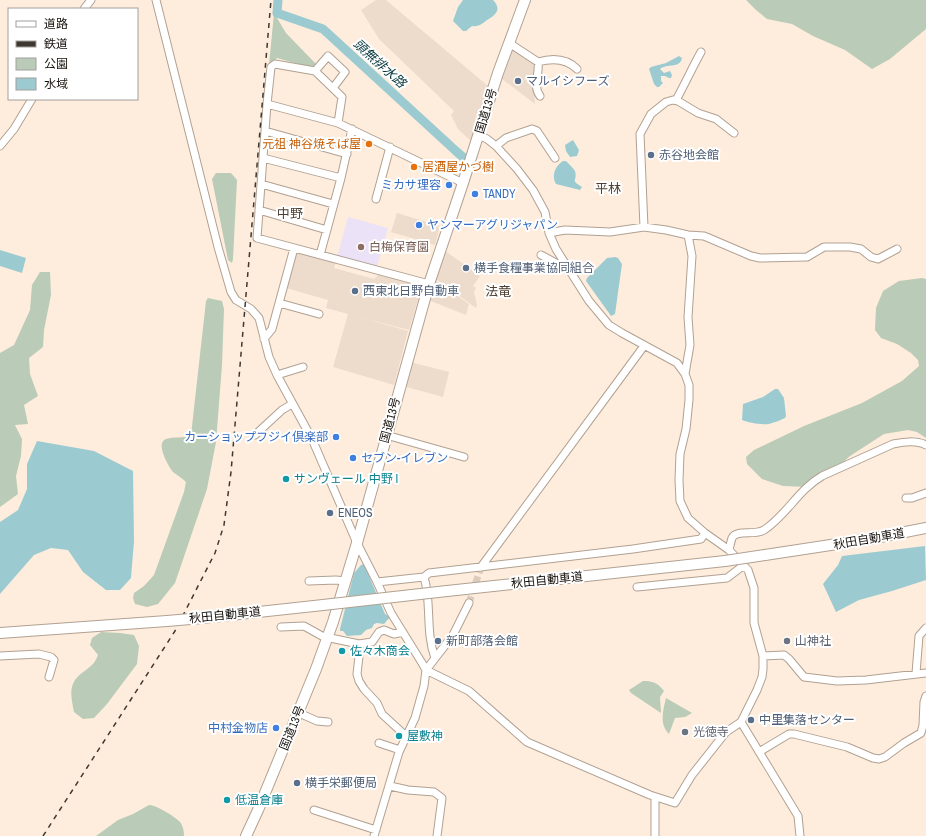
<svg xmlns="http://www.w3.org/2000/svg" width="926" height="836" font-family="'Archivo Narrow','Noto Sans JP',sans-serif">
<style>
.industrial{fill:#eddbcb}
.education{fill:#ebe2f7}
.green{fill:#bacbb7}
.water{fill:#9bcbd1}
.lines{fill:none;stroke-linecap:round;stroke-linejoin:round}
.river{stroke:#9bcbd1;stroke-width:9}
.minor-tunnel{stroke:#dbccbe;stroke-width:7;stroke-dasharray:7 3.5;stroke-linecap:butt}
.minor-casing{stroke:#b1a192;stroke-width:9}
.highway-casing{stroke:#b1a192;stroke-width:12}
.minor{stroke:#fff;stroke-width:7}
.highway{stroke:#fff;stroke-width:10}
.rail{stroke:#3f3830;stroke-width:1.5;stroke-dasharray:5 5;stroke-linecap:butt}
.highway-bridge-casing{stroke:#b1a192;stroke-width:12;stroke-linecap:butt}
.highway-bridge{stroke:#fff;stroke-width:10}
.service-dot{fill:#5c6f8a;stroke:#fff;stroke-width:1.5}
.food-dot{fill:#e8710a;stroke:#fff;stroke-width:1.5}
.shop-dot{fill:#3f7fe0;stroke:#fff;stroke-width:1.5}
.education-dot{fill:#8d6e63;stroke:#fff;stroke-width:1.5}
.culture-dot{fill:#0f9aa8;stroke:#fff;stroke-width:1.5}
.worship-dot{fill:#6b7280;stroke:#fff;stroke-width:1.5}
.labels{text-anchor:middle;stroke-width:4;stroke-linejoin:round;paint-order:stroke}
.service-label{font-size:12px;fill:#4e5e75;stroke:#fff;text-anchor:start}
.street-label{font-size:12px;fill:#16110b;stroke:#fff}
.food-label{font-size:12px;fill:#c56008;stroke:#fff;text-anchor:end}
.shop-label{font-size:12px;fill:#366cbe;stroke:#fff;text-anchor:end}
.education-label{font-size:12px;fill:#785e54;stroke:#fff;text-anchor:start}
.culture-label{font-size:12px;fill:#0d838f;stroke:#fff;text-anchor:start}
.worship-label{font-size:12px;fill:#5b616d;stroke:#fff;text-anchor:start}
.water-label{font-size:13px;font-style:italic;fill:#07373c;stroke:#fff}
.neighbourhood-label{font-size:13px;fill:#4e4134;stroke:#fff}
</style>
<rect width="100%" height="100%" fill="#feeddd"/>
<path class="industrial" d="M376,0h10l102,86 -17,55 -13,-12 -7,-14 3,-4 -75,-72 -18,-29z
M512,49l26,16 -4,17 1,22 -33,-25z
M397,213l43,13 -5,19 -44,-13z
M444,250l36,26 -7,10 3,2 -2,4 3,13 -1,3 -39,-28 3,-17z
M296,252l40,9 -2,7 40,11 5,-5 43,12 -13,44 -50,-13 49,14 -14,54 -61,-18 15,-53 -22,-6 2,-8 -42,-12z
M436,281l33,23 -3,11 -38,-15z
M410,362l39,10 -6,25 -40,-11z"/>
<path class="education" d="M348,217l40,11 -11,39 -40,-10z"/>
<path class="green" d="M746,0h180v29l-36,30 -18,10 -27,-19 -32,-14 -21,-12 -25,-5 -11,-9z
M274,13l12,20 30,31 -4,4 -35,-10 -8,7z
M216,173h15l6,7 -4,79 -1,4 -4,-3 -16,-81z
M40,272h10l1,23 -7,35 -1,17 -14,11 1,16 8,22 -14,9 4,19 -13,1 7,14 -1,17 -5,20 2,18 -18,13v-154l14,-8 16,-35 2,-25z
M922,278l4,1v159l-9,-6 -9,-2 -24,4 -34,22 -22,20 -20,11 -25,-1 -21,-7 -15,-15 -1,-7 8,-7 50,-24 58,-23 40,-22 17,-15 -1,-6 -7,-7 -14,-9 -16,-6 -6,-8 1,-22 7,-17 16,-10z
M208,298l14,3 2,8 -2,56 -6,77 -9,47 -32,94 -17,21 -11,3 -12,-3 -2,-6 1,-5 10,-7 10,-11 30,-83 2,-10c-4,-4 -9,-7 -13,-10 -5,-6 -18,-29 -7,-33 8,-3 17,0 25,-4l15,-134z
M101,632l19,1 14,2 5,11 -2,18 -30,40 -13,14 -11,1 -9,-7c-4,-20 -6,-30 12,-42 6,-5 9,-7 12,-15l-8,-10 2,-7z
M643,681c10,0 15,2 21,10l-4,6 1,16 -30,-20 -2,-3z
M666,698l26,15 -7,4 -10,1 -6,16c-10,-10 -6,-23 -3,-36z
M149,805c7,0 25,11 30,16 4,4 5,10 5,15h-88l22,-16 15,-6z"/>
<path class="water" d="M463,0h30c9,9 3,15 -6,20 -5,4 -9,7 -15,6l-6,5h-3l-10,-10 5,-14z
M679,56l3,2c-2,11 -15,5 -22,11l4,4 6,-2 2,4 -1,3h-2l-4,-2h-4v5l2,2 -4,4h-2l-3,-3 -5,-15 2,-2 15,-4z
M573,140l6,10 -2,6 -7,1 -4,-6 -1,-6z
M563,161h3c3,3 7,7 9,10 3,11 -6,8 7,16l-2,3 -24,-6c-5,-8 -1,-18 7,-23z
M0,250l26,8 -4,15 -22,-7z
M615,257l3,1 4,6 -7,50 -4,2 -25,-35 1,-3 20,-20z
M775,389h3l6,9 2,18 -1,2c-5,2 -8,4 -13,5 -6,3 -23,0 -30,-3l1,-16 20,-7z
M37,441l57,10 39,20 1,70 -3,37 -11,12h-14l-23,-18 -15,-22 -17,-2 -17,7 -34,39v-72l18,-12 9,-21v-25z
M925,546l1,34 -34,11 -33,9 -23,12 -13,-28 15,-19 4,-9z
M364,564l21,50 5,3 -6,7 -7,-1 -3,1 -2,4 -6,2 -5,5 -14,1 -4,-5h-3v-2l14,-56 7,-8z"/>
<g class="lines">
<path class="river" d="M278,0l-1,13 46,16 134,123 7,6"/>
<path class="minor-tunnel" d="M469,603l12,-36"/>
<g class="minor-casing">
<path id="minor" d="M156,0l62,247 13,45 5,8 15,9 8,9 10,39 8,18 35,64 45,104 20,39 14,31 31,50 4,7 43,21 58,51 123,53 25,8 17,-28 34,-43 15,-10 16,-32 5,-13 1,-8v-13l-9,-33v-35l-6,-18 -19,-20 -24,-17 -17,-15 -8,-17 -1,-21 1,-26 6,-25 3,-29v-15l-4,-11 -8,-11 -55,-30 -13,-8 -20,-24 -33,-52 -7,-16 -4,-21 -12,-22 -16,-21 -21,-23 -9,-7 -8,-4
M84,9l7,-9
M509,43l29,19c14,-4 28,-4 39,7
M538,62c2,12 -6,23 2,34
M315,71l13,-15 17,16 -12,16
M676,100c9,-16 16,-32 25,-48
M267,104l71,19 125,60
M338,123l4,-26 -27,-26 -40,-7 -4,3 -4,37 -10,134 172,46
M265,131l82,23
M0,146l14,-17 18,-30
M496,146l10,-8 26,-9 5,2 18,27
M263,158l78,20
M261,184l72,20
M376,199l14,-52
M259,210l68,20
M644,227l-4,-93 11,-20 15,-12 7,-2 5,1 20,12 18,6 18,14
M549,233l16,-3 45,2 34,-5 22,3 22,5 16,1 47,20 9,2 47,-1 17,-10h26l11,2 10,8 7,2 19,-10
M320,255l21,-77 11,-49
M541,255l28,15
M279,303l40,11
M264,339l8,-10 22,-81
M685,374l5,-29 -2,-28 4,-61 -4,-21
M277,375l26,-8
M255,435l27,-25 10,-6
M386,435l78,22
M906,498h6l14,-5
M729,550c1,-4 2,-9 3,-12 4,-9 23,-2 32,-8 22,-14 34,-40 58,-54l71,-32c11,-2 23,-4 33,1
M481,567l163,-221
M424,577c8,26 1,54 11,81
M309,581l27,-1 9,1
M377,582l47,-5 5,-4 204,-24 68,-10 4,-6
M637,587l90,-9 17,-13
M281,627l23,-1 18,10 13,3 24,5 13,-2 7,-10 5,-2 10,4 9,-2
M359,644v12l-2,18 2,7 5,8 13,14 5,11 24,22
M0,656l39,-2 12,3 3,3 -5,17
M763,656l21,-1 5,4 15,18 33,4 29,-1 60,-7
M916,673l3,-37 7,-8
M299,713l18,8 11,1
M741,722l57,94 2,20
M379,743l21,7
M759,752l30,-18h5l53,13 26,11 6,1 6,-2 19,-14 17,-10 2,-8 1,-23 2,-6
M390,786l18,4 26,2 8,6 -5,38
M314,810l62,20
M374,836l25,-84 16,-34 9,-32 2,-16 27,-35 16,-32
M655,836v-39"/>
</g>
<g class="highway-casing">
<path id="highway" d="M765,555l105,-16 56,-11
M447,591l278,-30
M202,618l121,-13
M0,633l167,-12
M246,836l12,-26 58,-141 17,-47 24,-79 72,-259 34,-101 35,-110 27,-73"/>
</g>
<use href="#minor" class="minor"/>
<use href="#highway" class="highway"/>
<path class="rail" d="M43,836l132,-205 40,-78 9,-28 7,-53 40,-472"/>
<g class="highway-bridge-casing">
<path id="highway-bridge" d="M725,561l40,-6
M323,605l124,-14
M167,621l35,-3"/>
</g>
<use href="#highway-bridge" class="highway-bridge"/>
</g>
<g class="service-dot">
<circle cx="518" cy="81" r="4"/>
<circle cx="651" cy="155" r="4"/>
<circle cx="466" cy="268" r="4"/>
<circle cx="355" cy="291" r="4"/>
<circle cx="330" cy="513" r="4"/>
<circle cx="438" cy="641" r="4"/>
<circle cx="751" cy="720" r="4"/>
<circle cx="297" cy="783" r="4"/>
</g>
<g class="food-dot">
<circle cx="369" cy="144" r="4"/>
<circle cx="414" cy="167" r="4"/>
</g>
<g class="shop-dot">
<circle cx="449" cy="185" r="4"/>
<circle cx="475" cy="194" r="4"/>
<circle cx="419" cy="225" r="4"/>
<circle cx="336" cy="437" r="4"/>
<circle cx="353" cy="458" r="4"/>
<circle cx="276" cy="728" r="4"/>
</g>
<circle class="education-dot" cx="361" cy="247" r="4"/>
<g class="culture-dot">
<circle cx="286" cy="479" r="4"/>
<circle cx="342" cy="651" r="4"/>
<circle cx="399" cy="736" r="4"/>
<circle cx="227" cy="800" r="4"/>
</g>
<g class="worship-dot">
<circle cx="787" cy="641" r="4"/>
<circle cx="685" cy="732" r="4"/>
</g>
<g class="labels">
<g class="service-label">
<text x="526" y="85">マルイシフーズ</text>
<text x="659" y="159">赤谷地会館</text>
<text x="474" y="272">横手食糧事業協同組合</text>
<text x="363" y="295">西東北日野自動車</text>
<text x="338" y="517">ENEOS</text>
<text x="446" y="645">新町部落会館</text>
<text x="759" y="724">中里集落センター</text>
<text x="305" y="787">横手栄郵便局</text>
</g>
<g class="street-label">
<text transform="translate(486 111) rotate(-73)" y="4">国道13号</text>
<text transform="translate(390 420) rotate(-75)" y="4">国道13号</text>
<text transform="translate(869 539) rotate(-10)" y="4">秋田自動車道</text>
<text transform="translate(547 580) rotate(-6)" y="4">秋田自動車道</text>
<text transform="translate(225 615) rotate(-6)" y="4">秋田自動車道</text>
<text transform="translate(292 728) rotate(-68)" y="4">国道13号</text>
</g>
<g class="food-label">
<text x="361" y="148">元祖 神谷焼そば屋</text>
<text x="422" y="171" text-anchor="start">居酒屋かづ樹</text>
</g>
<g class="shop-label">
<text x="441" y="189">ミカサ理容</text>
<text x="483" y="198" text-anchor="start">TANDY</text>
<text x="427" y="229" text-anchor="start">ヤンマーアグリジャパン</text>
<text x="328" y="441">カーショップフジイ倶楽部</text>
<text x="361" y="462" text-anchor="start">セブン-イレブン</text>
<text x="268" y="732">中村金物店</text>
</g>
<g class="education-label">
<text x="369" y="251">白梅保育園</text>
</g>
<g class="culture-label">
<text x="294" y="483">サンヴェール 中野 I</text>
<text x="350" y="655">佐々木商会</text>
<text x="407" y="740">屋敷神</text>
<text x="235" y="804">低温倉庫</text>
</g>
<g class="worship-label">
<text x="795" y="645">山神社</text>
<text x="693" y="736">光徳寺</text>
</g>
<g class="water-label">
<text transform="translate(380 63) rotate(42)" y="5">頭無排水路</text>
</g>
<g class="neighbourhood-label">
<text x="608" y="193">平林</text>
<text x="290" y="218">中野</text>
<text x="498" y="296">法竜</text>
</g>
</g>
<rect x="8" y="8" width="130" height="92" fill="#ffffff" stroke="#a2a09d"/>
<rect x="16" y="21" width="20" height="6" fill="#ffffff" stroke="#a2a09d"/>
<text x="44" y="28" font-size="12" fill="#16110b">道路</text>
<rect x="16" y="41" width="20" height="6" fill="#3f3830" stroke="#a2a09d"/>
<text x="44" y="48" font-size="12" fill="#16110b">鉄道</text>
<rect x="16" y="58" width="20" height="12" fill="#bacbb7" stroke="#a2a09d"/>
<text x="44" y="68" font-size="12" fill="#16110b">公園</text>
<rect x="16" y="78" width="20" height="12" fill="#9bcbd1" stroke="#a2a09d"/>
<text x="44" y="88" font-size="12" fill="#16110b">水域</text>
</svg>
